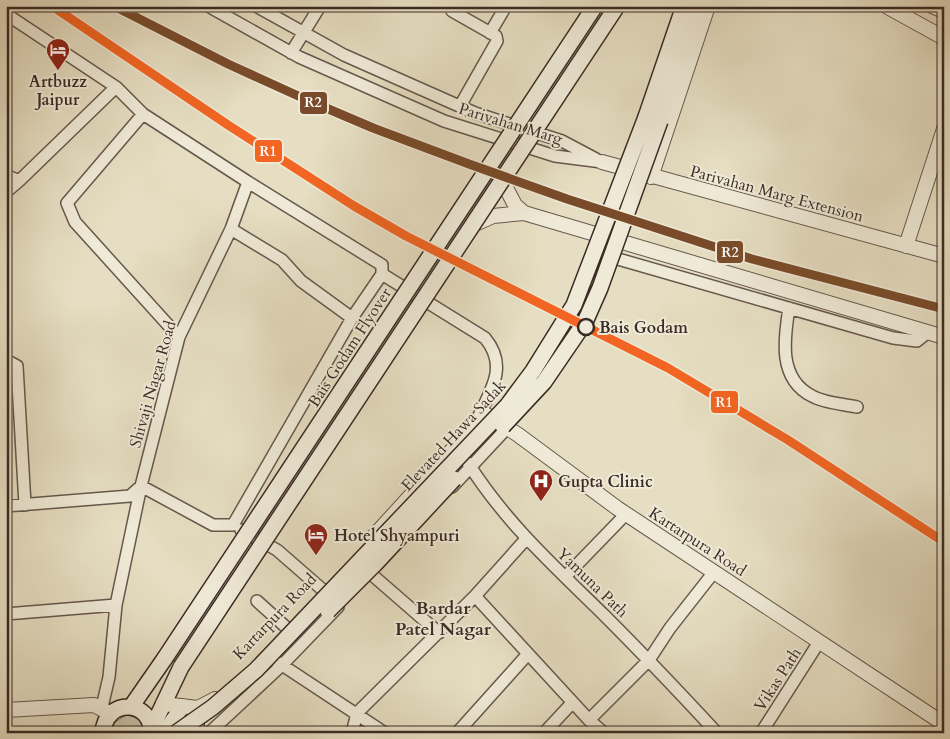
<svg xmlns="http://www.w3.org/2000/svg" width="950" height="739" font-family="Cardo,serif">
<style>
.green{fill:#c9c0a7;stroke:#827666}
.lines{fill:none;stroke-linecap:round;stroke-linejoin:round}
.minor-casing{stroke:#65584d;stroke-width:14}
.tertiary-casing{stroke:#65584d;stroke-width:16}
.secondary-casing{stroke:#3a2b26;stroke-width:18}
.minor{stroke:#efead7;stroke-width:11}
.tertiary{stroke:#efead7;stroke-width:14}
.secondary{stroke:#efead7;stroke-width:15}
.rail-casing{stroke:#3a2b26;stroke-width:5.5}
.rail{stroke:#efead7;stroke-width:4;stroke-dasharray:11;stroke-linecap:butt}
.secondary-bridge-casing{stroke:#3a2b26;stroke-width:18;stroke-linecap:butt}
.secondary-bridge{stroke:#efead7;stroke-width:15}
.rail-1-casing{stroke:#efead7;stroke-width:12}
.rail-2-casing{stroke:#efead7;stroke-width:12}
.rail-1{stroke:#f26522;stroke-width:9}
.rail-2{stroke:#7a4b2a;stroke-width:9}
.stop-dot{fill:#efead7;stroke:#3a2b26;stroke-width:2.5}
.labels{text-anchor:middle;stroke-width:4;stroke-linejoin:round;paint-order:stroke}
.poi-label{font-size:16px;font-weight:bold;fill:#3a2b26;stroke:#efead7;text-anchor:start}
.street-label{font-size:16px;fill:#3a2b26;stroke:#efead7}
.stop-label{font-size:16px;font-weight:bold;fill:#3a2b26;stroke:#efead7;text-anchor:start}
.neighbourhood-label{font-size:18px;font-weight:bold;fill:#3a2b26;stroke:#efead7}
.line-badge{stroke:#efead7;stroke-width:2}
.badge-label{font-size:14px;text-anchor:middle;font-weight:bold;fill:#fff}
</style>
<rect width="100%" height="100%" fill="#e6dec2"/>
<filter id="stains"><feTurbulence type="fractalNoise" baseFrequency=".004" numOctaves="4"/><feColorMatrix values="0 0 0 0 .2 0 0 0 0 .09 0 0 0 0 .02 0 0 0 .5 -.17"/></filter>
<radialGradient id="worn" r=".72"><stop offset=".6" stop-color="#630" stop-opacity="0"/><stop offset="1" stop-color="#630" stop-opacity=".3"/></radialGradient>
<path class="green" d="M126,715c11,2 18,6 20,18h-35l3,-10z"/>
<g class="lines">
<g class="minor-casing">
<path id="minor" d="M208,6l91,51 145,64 111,35 47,6
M256,6l88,49 131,58 87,28 34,18
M452,11l44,25 1,5 -37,65
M6,14l110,73 -97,94
M490,33l16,-27
M291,53l29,-47
M143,114l-76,89 8,19 104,115
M6,175l13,6 -13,11
M231,229l51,31 19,21 51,37
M611,257l282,81 24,3 10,-8
M382,274l103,64c24,29 5,53 -8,82
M789,308c-5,31 -11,71 23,88 12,7 31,8 45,11
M6,360l11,6 8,139
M468,463c38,60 86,103 136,152 39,39 76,78 113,118
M452,487l55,-59
M6,506l124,-10 11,-10 72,39h20l119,-207 30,-44v-9l-134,-83
M241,530l36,20 47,41
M362,566l77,67
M565,577l61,-63
M475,596l114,124 60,-60 21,-32 44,-56
M257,601l31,28
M6,614l110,-9
M276,661l109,72
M102,707l7,-30 7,-72 25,-119 38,-149 52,-108 17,-47 -105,-68 -27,-27
M198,712v21
M589,720l15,13
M209,733l73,-68 56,-58
M352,733l5,-20 118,-117 51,-57
M457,733l70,-78
M544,733l28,-30
M761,733l58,-91"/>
</g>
<g class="tertiary-casing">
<path id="tertiary" d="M886,6l58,32
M932,6l12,5
M602,162l342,94
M651,177l57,-171
M503,182l12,23 9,8
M475,224l18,-8 31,-3 420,124
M906,246l38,-117
M373,537l112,-123 32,20 100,74 327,216
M163,704l35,4 17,-9
M6,710l88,-5 17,9
M163,733l20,-27"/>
</g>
<g class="secondary-casing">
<path id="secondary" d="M646,117l38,-111
M660,121l38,-115
M131,707l34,-49
M152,728l29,-61
M103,733c2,-36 50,-33 48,0"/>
</g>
<use href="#minor" class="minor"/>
<use href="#tertiary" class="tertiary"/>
<use href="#secondary" class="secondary"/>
<g class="rail-casing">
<path id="rail" d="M52,6l176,119 126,81 52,30 262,132 120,72 156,102"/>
</g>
<use href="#rail" class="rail"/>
<g class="secondary-bridge-casing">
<path id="secondary-bridge" d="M503,426l41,-44 41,-60 15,-34 60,-167
M328,611l47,-47 79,-85
M165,658l430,-652
M181,667l436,-661
M176,733l37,-26 43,-37 251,-264 26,-35 41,-66 72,-188"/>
</g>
<use href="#secondary-bridge" class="secondary-bridge"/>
<g class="rail-1-casing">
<path id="rail-1" d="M52,6l176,119 126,81 52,30 262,132 120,72 156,102"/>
</g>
<g class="rail-2-casing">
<path id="rail-2" d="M114,6l114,58 77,35 68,29 96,36 98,35 185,60 192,50"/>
</g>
<use href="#rail-1" class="rail-1"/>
<use href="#rail-2" class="rail-2"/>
</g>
<defs>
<g id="hotel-pin" transform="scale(1.25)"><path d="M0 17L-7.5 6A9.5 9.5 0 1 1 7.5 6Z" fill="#8f2418" stroke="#efead7"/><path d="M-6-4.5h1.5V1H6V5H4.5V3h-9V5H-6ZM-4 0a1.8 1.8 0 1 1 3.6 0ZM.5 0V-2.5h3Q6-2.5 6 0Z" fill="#fff"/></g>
<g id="hospital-pin" transform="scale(1.25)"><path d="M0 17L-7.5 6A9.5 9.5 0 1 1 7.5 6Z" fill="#8f2418" stroke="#efead7"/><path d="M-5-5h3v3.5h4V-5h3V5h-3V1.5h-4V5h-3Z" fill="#fff"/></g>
</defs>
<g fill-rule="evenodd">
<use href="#hotel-pin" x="58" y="50"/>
<use href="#hospital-pin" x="541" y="481"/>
<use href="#hotel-pin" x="316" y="535"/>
</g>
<circle class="stop-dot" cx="586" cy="327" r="8"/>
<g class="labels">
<g class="poi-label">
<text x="58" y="87" text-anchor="middle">Artbuzz<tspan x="58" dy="18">Jaipur</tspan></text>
<text x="558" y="487">Gupta Clinic</text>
<text x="334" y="541">Hotel Shyampuri</text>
</g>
<g class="street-label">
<text transform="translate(511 123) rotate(17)" y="6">Parivahan Marg</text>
<text transform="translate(777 193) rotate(15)" y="6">Parivahan Marg Extension</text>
<text transform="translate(349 347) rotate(-57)" y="6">Bais Godam Flyover</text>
<text transform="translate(152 384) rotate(-74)" y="6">Shivaji Nagar Road</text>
<text transform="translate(453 435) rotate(-47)" y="6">Elevated Hawa Sadak</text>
<text transform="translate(698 541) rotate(33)" y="6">Kartarpura Road</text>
<text transform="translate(593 582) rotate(44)" y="6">Yamuna Path</text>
<text transform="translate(274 616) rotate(-46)" y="6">Kartarpura Road</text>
<text transform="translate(777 679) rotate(-57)" y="6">Vikas Path</text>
</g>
<g class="stop-label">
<text x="599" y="333">Bais Godam</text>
</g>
<g class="neighbourhood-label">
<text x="443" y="614">Bardar<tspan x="443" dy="21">Patel Nagar</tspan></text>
</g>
</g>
<g class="line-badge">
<rect x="299" y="91" width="29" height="24" rx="5" fill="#7a4b2a"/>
<rect x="254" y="139" width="29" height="24" rx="5" fill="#f26522"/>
<rect x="716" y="240" width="28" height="24" rx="5" fill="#7a4b2a"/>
<rect x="710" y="390" width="29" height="24" rx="5" fill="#f26522"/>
</g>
<g class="badge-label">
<text x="313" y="107">R2</text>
<text x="268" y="156">R1</text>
<text x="730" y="257">R2</text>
<text x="724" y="407">R1</text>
</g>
<rect width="950" height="739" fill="none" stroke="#e6dec2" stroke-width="25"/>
<rect x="8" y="8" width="935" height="724" fill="none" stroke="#3a2b26" stroke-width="2.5"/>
<rect x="12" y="12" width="925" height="714" fill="none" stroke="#3a2b26"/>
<rect width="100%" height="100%" filter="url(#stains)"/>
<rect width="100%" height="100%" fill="url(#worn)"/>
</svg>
